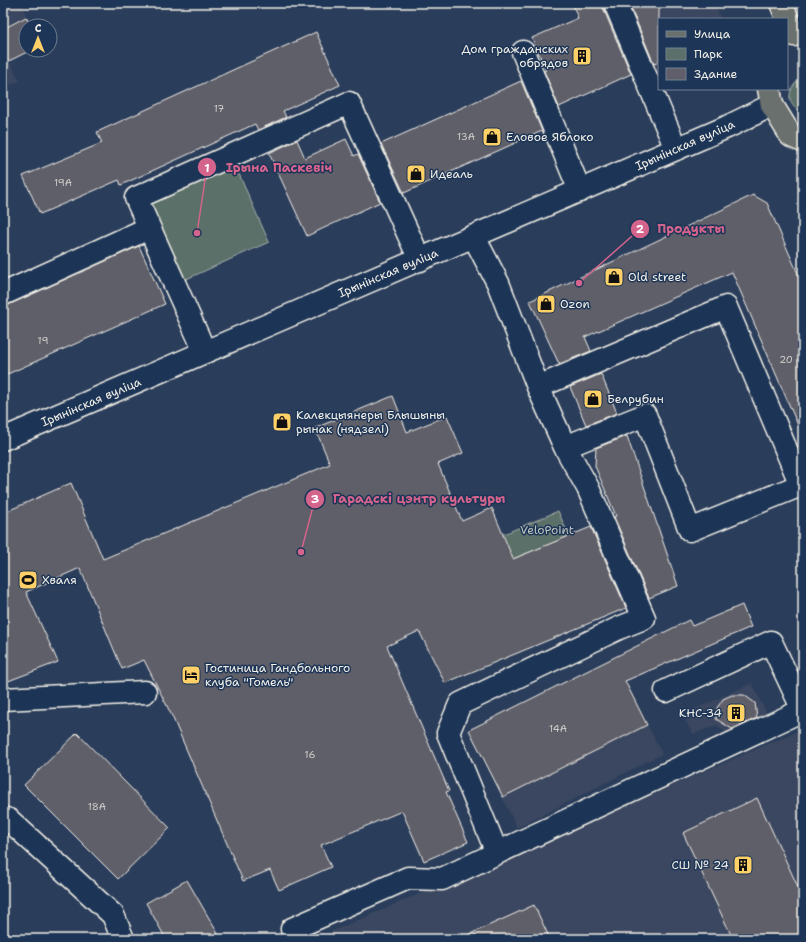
<svg xmlns="http://www.w3.org/2000/svg" width="806" height="942" font-family="'Shantell Sans',sans-serif">
<style>
.built{fill:#3a4760}
.green{fill:#5b706b;stroke:#a8b0aa}
.building{fill:#5f5e6a;stroke:#f4f1e8}
.lines{fill:none;stroke-linecap:round;stroke-linejoin:round}
.minor-casing{stroke:#f4f1e8;stroke-width:25}
.major-casing{stroke:#f4f1e8;stroke-width:25}
.minor{stroke:#1d3557;stroke-width:22}
.major{stroke:#6a706d;stroke-width:22}
.labels{text-anchor:middle;stroke-width:3;stroke-linejoin:round;paint-order:stroke}
.number-label{font-size:10px;fill:#cfccc8}
.poi-label{font-size:12px;fill:#f4f1e8;stroke:#1d3557;text-anchor:start}
.street-label{font-size:12px;fill:#f4f1e8;stroke:#1d3557}
.park-label{font-size:12px;fill:#bec4bc;stroke:#1d3557}
.leader{fill:none;stroke:#d4648c;stroke-width:1.5}
.callout-dot{fill:#d4648c;stroke:#1d3557;stroke-width:1.5}
.mark-label{font-size:12px;text-anchor:middle;font-weight:bold;fill:#fff}
.callout-label{font-size:13px;text-anchor:middle;font-weight:bold;fill:#d4648c;stroke:#1d3557;stroke-width:3;stroke-linejoin:round;paint-order:stroke}
</style>
<rect width="100%" height="100%" fill="#2a3d5b"/>
<filter id="ink" filterUnits="userSpaceOnUse"><feTurbulence type="fractalNoise" baseFrequency=".025" numOctaves="2"/><feDisplacementMap in="SourceGraphic" scale="8" xChannelSelector="R" yChannelSelector="G"/><feConvolveMatrix kernelMatrix="1 2 1 2 8 2 1 2 1" color-interpolation-filters="sRGB"/></filter>
<g filter="url(#ink)">
<path class="built" d="M3,3h19l4,14 -23,12z
M605,3h109l7,16h-62v61z
M3,49l17,32 -17,7z
M742,605l9,22 -125,55 36,72 -145,74 -48,-98 144,-72 35,-13z
M752,683l17,35 -37,17 -7,-3 -8,-7 -24,9 -11,-19z
M803,729v210h-489z"/>
<path class="green" d="M803,77v36c-19,-8 -16,-26 0,-36z
M235,165l34,77 -87,39 -34,-77z
M558,511l11,25 -81,33 -10,-24z"/>
<path class="building" d="M572,3h31v5l28,66 -72,33 -15,-36 2,-1 -14,-32 46,-20z
M629,3h30v59l-5,2z
M26,17l5,9h-5v24h5l-28,14v-35z
M316,32l24,53 -57,26 3,6 -28,13 -3,-6 -134,61 -2,-5 -79,34 -17,-38 79,-33 -5,-11z
M521,81l21,50 -138,62 -23,-49z
M346,139l8,17 4,-2 22,48 -73,34 -38,-83 28,-13 8,18z
M753,195l14,8 36,82v152l-71,-165 -147,65 6,14 -32,13 -29,-63z
M139,246l26,58 -162,72v-70l5,-1z
M601,374l16,39 -31,12 -16,-38z
M393,396l14,36 40,-16 16,37 -25,11 24,57 30,-13 21,51 78,-32 35,81 -181,75 -26,-52 -32,15 62,145 -3,1 22,50 -44,19 -22,-50 -81,34 10,22 -52,23 -9,-20 -27,11 -71,-165 -28,-56 -22,9 -42,-101 -54,24 32,70 -55,21v-170l68,-30 32,76 227,-95 -15,-36z
M627,436l51,150 -29,12 -35,-81 2,-1 -21,-50 1,-18z
M742,605l9,22 -126,54 22,44 -144,72 -34,-67 220,-110 3,6z
M732,695h12l11,8 2,15 -25,11 -16,-10 1,-11 6,-9z
M77,733l93,95 -52,51 -94,-94z
M757,798l46,100v41h-70l-50,-106z
M187,880l34,59h-55l-20,-36z
M534,905l16,34h-91z"/>
<g class="lines">
<g class="minor-casing">
<path id="minor" d="M615,3l61,146
M523,52l57,139
M474,237l24,46 40,104 188,-80 75,178 -111,45 -45,-115 -80,32 -27,-60
M3,294l146,-66
M205,352l-69,-154 213,-95 71,157
M3,439l724,-312 45,-22
M666,691l105,-49 32,68
M3,699l142,-7
M3,818l6,2 104,95 10,24
M497,853l306,-143
M292,929l116,-51 34,1 55,-26 -49,-120 12,-29 159,-76 25,-10 -56,-130 -23,-41"/>
</g>
<g class="major-casing">
<path id="major" d="M781,3l13,32
M769,89l3,16 19,31 12,5"/>
</g>
<use href="#minor" class="minor"/>
<use href="#major" class="major"/>
</g>
</g>
<defs>
<g id="building-square" transform="scale(1)"><rect x="-9" y="-9" width="18" height="18" rx="4" fill="#ffd166" stroke="#1d3557"/><path d="M-4-6H4V6H1V3H-1V6H-4ZM-2.5-4.3h1.7v1.8h-1.7ZM.8-4.3h1.7v1.8H.8ZM-2.5-1h1.7V.8h-1.7ZM.8-1h1.7V.8H.8Z" fill="#111"/></g>
<g id="shop-square" transform="scale(1)"><rect x="-9" y="-9" width="18" height="18" rx="4" fill="#ffd166" stroke="#1d3557"/><path d="M-5-2.5h2.3a2.7 3.5 0 0 1 5.4 0H5L5.5 6h-11ZM-1.5-2.5h3a1.5 2.3 0 0 0-3 0Z" fill="#111"/></g>
<g id="stadium-square" transform="scale(1)"><rect x="-9" y="-9" width="18" height="18" rx="4" fill="#ffd166" stroke="#1d3557"/><path d="M0-5a6.5 5 0 1 0 0 10a6.5 5 0 1 0 0-10ZM-3.5-1.8h7v3.6h-7Z" fill="#111"/></g>
<g id="hotel-square" transform="scale(1)"><rect x="-9" y="-9" width="18" height="18" rx="4" fill="#ffd166" stroke="#1d3557"/><path d="M-6-4.5h1.5V1H6V5H4.5V3h-9V5H-6ZM-4 0a1.8 1.8 0 1 1 3.6 0ZM.5 0V-2.5h3Q6-2.5 6 0Z" fill="#111"/></g>
</defs>
<g fill-rule="evenodd">
<use href="#building-square" x="582" y="56"/>
<use href="#shop-square" x="492" y="137"/>
<use href="#shop-square" x="416" y="174"/>
<use href="#shop-square" x="614" y="277"/>
<use href="#shop-square" x="546" y="304"/>
<use href="#shop-square" x="593" y="399"/>
<use href="#shop-square" x="282" y="422"/>
<use href="#stadium-square" x="28" y="580"/>
<use href="#hotel-square" x="191" y="675"/>
<use href="#building-square" x="736" y="713"/>
<use href="#building-square" x="743" y="865"/>
</g>
<g class="labels">
<g class="number-label">
<text x="219" y="112">17</text>
<text x="466" y="140">13А</text>
<text x="63" y="186">19А</text>
<text x="43" y="344">19</text>
<text x="786" y="363">20</text>
<text x="558" y="732">14А</text>
<text x="310" y="758">16</text>
<text x="97" y="810">18А</text>
</g>
<g class="poi-label">
<text x="568" y="53" text-anchor="end">Дом гражданских<tspan x="568" dy="14">обрядов</tspan></text>
<text x="506" y="141">Еловое Яблоко</text>
<text x="430" y="178">Идеаль</text>
<text x="628" y="281">Old street</text>
<text x="560" y="308">Ozon</text>
<text x="607" y="403">Белрубин</text>
<text x="296" y="419">Калекцыянеры Блышыны<tspan x="296" dy="14">рынак (нядзелі)</tspan></text>
<text x="42" y="584">Хваля</text>
<text x="205" y="672">Гостиница Гандбольного<tspan x="205" dy="14">клуба "Гомель"</tspan></text>
<text x="722" y="717" text-anchor="end">КНС-34</text>
<text x="729" y="869" text-anchor="end">СШ № 24</text>
</g>
<g class="street-label">
<text transform="translate(685 145) rotate(-24)" y="4">Ірынінская вуліца</text>
<text transform="translate(388 273) rotate(-23)" y="4">Ірынінская вуліца</text>
<text transform="translate(91 402) rotate(-23)" y="4">Ірынінская вуліца</text>
</g>
<g class="park-label">
<text x="547" y="534">VeloPoint</text>
</g>
</g>
<path class="leader" d="M197 233L207 167M579 283L640 229M301 552L315 499"/>
<g class="callout-dot">
<circle cx="197" cy="233" r="4"/>
<circle cx="579" cy="283" r="4"/>
<circle cx="301" cy="552" r="4"/>
<circle cx="207" cy="167" r="10"/>
<circle cx="640" cy="229" r="10"/>
<circle cx="315" cy="499" r="10"/>
</g>
<g class="mark-label">
<text x="207" y="172">1</text>
<text x="640" y="233">2</text>
<text x="315" y="503">3</text>
</g>
<g class="callout-label">
<text x="279" y="172">Ірына Паскевіч</text>
<text x="691" y="233">Продукты</text>
<text x="419" y="503">Гарадскі цэнтр культуры</text>
</g>
<rect width="806" height="942" fill="none" stroke="#1d3557" stroke-width="16"/>
<rect x="8" y="8" width="790" height="926" fill="none" stroke="#f4f1e8" stroke-width="1.5" filter="url(#ink)"/>
<rect x="658" y="18" width="130" height="72" fill="#1d3557" stroke="#738091"/>
<rect x="666" y="31" width="20" height="6" fill="#6a706d" stroke="#738091"/>
<text x="694" y="38" font-size="12" fill="#f4f1e8">Улица</text>
<rect x="666" y="48" width="20" height="12" fill="#5b706b" stroke="#738091"/>
<text x="694" y="58" font-size="12" fill="#f4f1e8">Парк</text>
<rect x="666" y="68" width="20" height="12" fill="#5f5e6a" stroke="#738091"/>
<text x="694" y="78" font-size="12" fill="#f4f1e8">Здание</text>
<g transform="translate(38 38)"><circle r="19" fill="#1d3557" stroke="#738091"/>
<path d="M0-3L7 15L0 10L-7 15Z" fill="#ffd166"/>
<text y="-6" font-size="11" font-weight="bold" text-anchor="middle" fill="#f4f1e8">С</text>
</g>
</svg>
